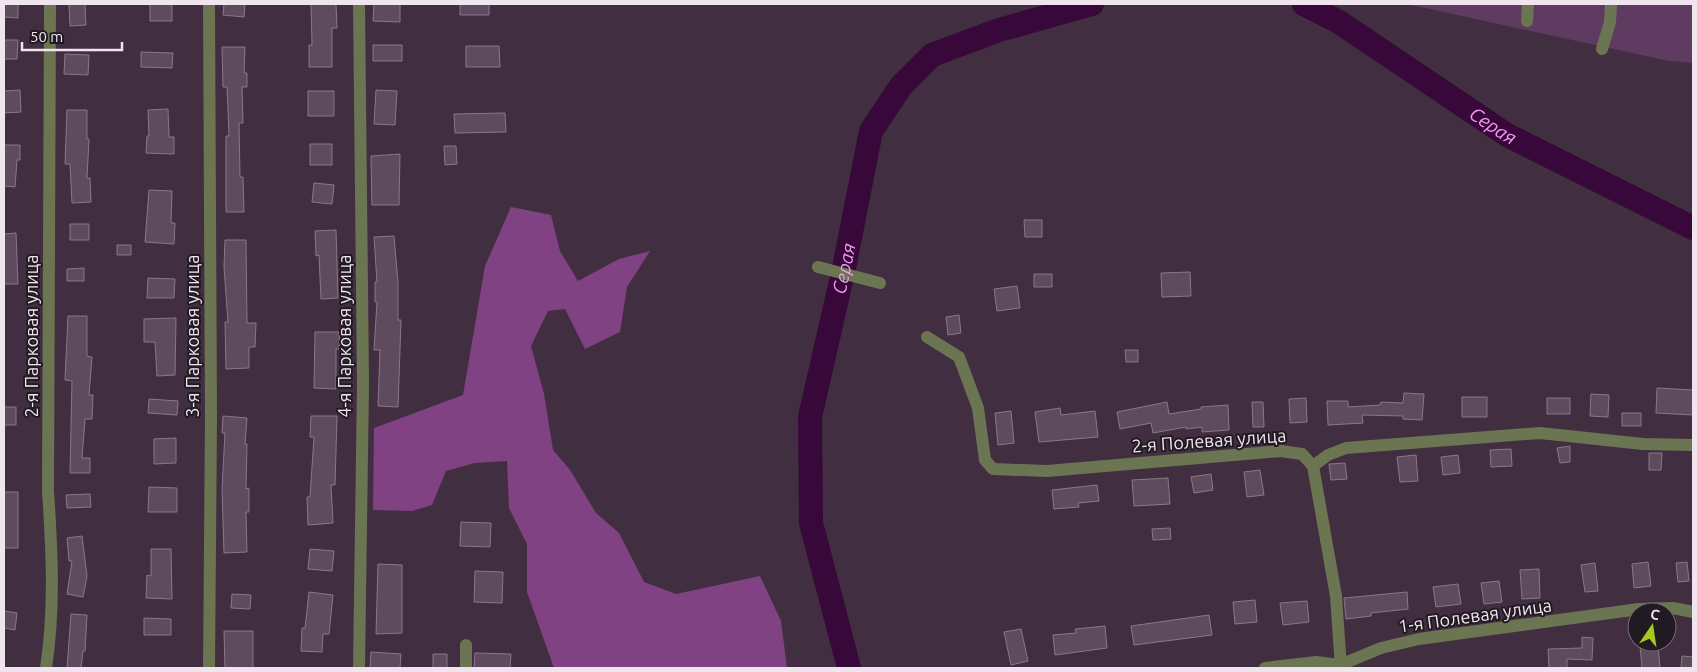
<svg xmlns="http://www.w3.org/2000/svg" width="1697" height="672" font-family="Ubuntu,sans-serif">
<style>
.green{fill:#603b61}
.forest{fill:#804282}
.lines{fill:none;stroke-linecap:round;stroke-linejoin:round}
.river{stroke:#370839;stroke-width:24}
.building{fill:#5e4b5e;stroke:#8b778b}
.minor{stroke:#6b7551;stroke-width:12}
.labels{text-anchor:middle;stroke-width:4;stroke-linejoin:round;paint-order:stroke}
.street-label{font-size:18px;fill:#f0e4ef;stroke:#221a22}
.water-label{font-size:19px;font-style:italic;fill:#f19bf3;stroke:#221a22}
</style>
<rect width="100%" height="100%" fill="#412f41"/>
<path class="green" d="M1407,4h286v59l-24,-2z"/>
<path class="forest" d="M511,207l40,8 9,36 18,30 41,-22 31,-8 -23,36 -7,45 -35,17 -20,-40 -17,2 -17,35 13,48 9,56 17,20 26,43 23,20 25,49 32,12 84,-18 21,45 6,47h-233l-27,-76v-48l-18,-36 -2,-47 -32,2 -29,8 -14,34 -20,6 -39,-1 1,-82 89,-33 22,-129z"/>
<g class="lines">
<g class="river">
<path id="s1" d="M1304,4l35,18 168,113 186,93"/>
<path id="s2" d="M849,668l-38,-145 -1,-106 34,-149 27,-137 30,-45 31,-31 67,-25 93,-26"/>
</g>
</g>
<path class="building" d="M4,4h14v14l-14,-1z
M69,4h16l1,21 -16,1z
M150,4h22v17h-22z
M224,4h21l-1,13 -21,-2z
M311,4h25l1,24h-5v39h-23v-22h3z
M374,4h26v18l-27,-1z
M460,4h29v11h-29z
M4,40h14l-1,19h-13z
M373,45h29v16h-29z
M466,46h33l1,21h-34z
M222,47h23l-1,26h3v14h-5l1,36h-4l1,54h3l1,35h-18v-76h3l-2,-49h-4z
M141,52l32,1 -1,15 -31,-1z
M65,54l24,1 -1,20 -24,-1z
M20,90l1,22 -17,1v-22z
M376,90l21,1 -2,34 -21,-1z
M308,91h26v25h-26z
M168,109l1,28h5v17l-28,-1 1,-17h2l-1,-26z
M67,110h20v29h2l-2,39h3l1,24 -19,1 -2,-39h-5z
M505,113l1,19 -51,1 -1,-19z
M310,144h22v21h-22z
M4,145h16v15h-3l-2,27 -11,-1z
M444,146h12l1,18 -12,1z
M400,154l-1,51h-27l-1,-49z
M314,183l20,2 -2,19 -20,-2z
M149,190l23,1 -1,32h4l-1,21 -29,-2z
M1024,220h18v17h-17z
M70,224h19v16h-19z
M336,230l2,68 -17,1 -2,-44 -3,1 -1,-25z
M16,233l2,51h-14v-50z
M394,236l4,46v38h3l-3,87 -20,-1 2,-56h-6l3,-48h-2v-20h2l-3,-45z
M225,240h21l1,83h9l-1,24h-6v21l-23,1 -1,-47h3l-4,-55z
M117,245h14v10h-14z
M84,268v13h-17v-12z
M1190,272l1,24 -29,1 -1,-24z
M1034,274h18v13h-18z
M148,278l27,1 -1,19h-27z
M1017,286l3,22 -23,3 -3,-22z
M959,315l2,18 -13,2 -2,-18z
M68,316h19v40l5,1 -3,38h4l-1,24h-7l-3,39h8v15h-20l2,-92 -7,-1z
M176,318l-1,57 -18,1 -2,-34h-11v-23z
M315,332h24l1,17h-4v40l-22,-1z
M1125,350h13v12h-12z
M1657,388l36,2v25l-37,-2z
M1404,393l20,1 -2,26 -19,-1v-3l-41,-1 1,8 -35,2 -1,-24h21v6l32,-2 1,-3 22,1z
M1591,394l18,1 -1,22 -18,-1z
M1462,397h25v20h-25z
M1306,398l1,24 -17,1 -1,-24z
M1547,398h23v16h-23z
M149,399l29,2 -1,14 -29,-2z
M1167,402l2,12 32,-5v-2l27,-2 1,25 -27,2v-5l-16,2v-2l-33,6 -2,-10 -31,6 -3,-17z
M1252,402h11l1,25h-11z
M4,407h12v18h-12z
M1060,408l1,7 34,-4 3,26 -59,5 -4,-30z
M1011,411l3,32 -16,2 -3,-32z
M1622,413h19v13h-19z
M223,416l24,2 -2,26h2l-1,45 3,-1v24h-3l1,40 -23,1 -2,-64 3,-56h-3z
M311,416h26l-2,69h-4l2,38 -25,2 -1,-28h3l4,-60h-4z
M176,438v25l-22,1v-25z
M1570,446v16l-10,1 -3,-15z
M1511,449l1,17 -21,1 -1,-17z
M1649,453h13l-1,17h-12z
M1416,455l2,26 -18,1 -3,-25z
M1458,455l2,18 -17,2 -2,-18z
M1345,463l2,16 -16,1 -2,-16z
M1260,470l4,25 -17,2 -3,-25z
M1211,474l2,16 -19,3 -3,-16z
M1168,478l2,26 -36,2 -2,-26z
M1097,485l2,16 -21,2 1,4 -25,2 -2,-19z
M149,487l28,1v24h-29z
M4,492h14v56h-14z
M90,494l1,13 -24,1 -1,-13z
M461,522l30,1 -1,24 -30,-1z
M1170,528l1,11 -18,1 -1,-11z
M82,536l5,40 -4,21 -16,-3 5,-33h-3l-2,-23z
M151,549h20l1,50 -26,-1 1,-23 4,1z
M310,549l24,2 -2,20 -24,-2z
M1648,562l3,24 -17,2 -2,-24z
M1687,562l2,19 -11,1 -2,-19z
M1595,563l3,28 -13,1 -4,-27z
M378,564l24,1v68l-26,1z
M1539,569l1,29 -18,1 -2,-29z
M475,571l28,1 -1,31 -28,-1z
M1499,581l3,21 -18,2 -3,-21z
M1458,584l3,20 -25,3 -3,-20z
M309,592l24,3 -4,39h-6l-1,18 -21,-1 1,-23h3z
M1407,592l1,17 -37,4v3l-25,3 -2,-21z
M232,594l19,1 -1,14 -19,-1z
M1255,600l2,22 -22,2 -2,-22z
M1307,601l2,21 -26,3 -3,-22z
M4,611l13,2 -2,17 -11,-2z
M71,614l16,1 -2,36h-2l-2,17h-14z
M1209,615l3,20 -78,10 -3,-19z
M144,618l27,1v16h-27z
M1105,626l2,22 -52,7 -2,-20 23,-2 -1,-4z
M1021,629l7,32 -17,4 -7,-33z
M224,631h29v37h-28z
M1582,637l11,1 -1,22 -25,-1v9h-18l-1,-19 34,-1z
M1658,645l2,23h-18l-2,-22z
M371,652l30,2 -1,14h-30z
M475,653l36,1 -1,14h-36z
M433,654h14v14h-14z
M1682,656l11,1v11h-12z"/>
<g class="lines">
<path class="minor" d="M1527,21l1,-17
M1602,49l8,-27 1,-18
M818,267l62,16
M927,337l32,20 19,51 7,52 8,9 54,2 234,-20 21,3 11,12 15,-11 18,-7 194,-15 103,11 50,1
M1313,466l23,130 5,72
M46,668c9,-59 6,-117 2,-177l2,-487
M209,668l2,-250 -2,-414
M359,668l4,-285 -4,-379
M466,668v-23
M1265,668l51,-6 24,3 41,-17 38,-9 220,-30 34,-1 20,4"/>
</g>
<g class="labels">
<g class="street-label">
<text transform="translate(32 336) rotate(-90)" y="6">2-я Парковая улица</text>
<text transform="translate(193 336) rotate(-90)" y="6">3-я Парковая улица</text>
<text transform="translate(345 336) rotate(-90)" y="6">4-я Парковая улица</text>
<text transform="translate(1209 441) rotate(-4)" y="6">2-я Полевая улица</text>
<text transform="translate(1475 616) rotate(-8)" y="6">1-я Полевая улица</text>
</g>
<g class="water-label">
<text dy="7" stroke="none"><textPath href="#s1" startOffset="225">Серая</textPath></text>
<text dy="7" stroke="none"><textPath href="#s2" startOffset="408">Серая</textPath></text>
</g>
</g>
<rect width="1697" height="672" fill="none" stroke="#f0e4ef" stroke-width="10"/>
<g transform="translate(1652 627) rotate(13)"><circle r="24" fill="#221a22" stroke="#746b74"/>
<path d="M0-4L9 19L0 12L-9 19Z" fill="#a7c81f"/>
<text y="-8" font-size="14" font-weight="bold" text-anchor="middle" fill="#f0e4ef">С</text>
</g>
<path d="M22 42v8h100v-8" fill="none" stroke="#f0e4ef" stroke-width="2.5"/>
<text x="30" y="42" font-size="15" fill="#f0e4ef" stroke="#221a22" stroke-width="4" paint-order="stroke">50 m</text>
</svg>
